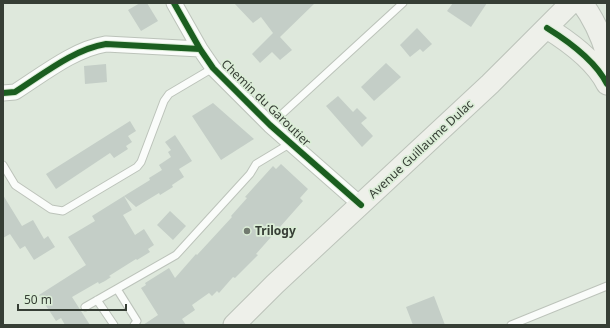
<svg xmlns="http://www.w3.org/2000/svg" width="610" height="328" font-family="'Noto Sans',sans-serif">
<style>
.building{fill:#c4cec7}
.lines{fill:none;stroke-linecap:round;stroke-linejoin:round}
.lane-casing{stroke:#bcc3ba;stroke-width:9}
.street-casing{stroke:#bcc3ba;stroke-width:17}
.secondary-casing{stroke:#bcc3ba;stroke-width:23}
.lane{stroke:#fafcfa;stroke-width:7}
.street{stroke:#fafcfa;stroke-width:15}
.secondary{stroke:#eef0ea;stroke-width:21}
.cycleway-casing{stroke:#dbedd7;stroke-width:8}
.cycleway{stroke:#1b5e20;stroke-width:6}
.poi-dot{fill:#717a6f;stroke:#dbedd7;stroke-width:1.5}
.labels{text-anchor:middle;stroke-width:3.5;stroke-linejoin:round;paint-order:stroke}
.street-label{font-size:12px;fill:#363e35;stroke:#dbedd7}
.poi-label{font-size:12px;font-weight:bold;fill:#363e35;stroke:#dbedd7;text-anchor:start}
</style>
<rect width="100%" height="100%" fill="#dee8dc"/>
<path class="building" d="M140,3h7l11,18 -17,10 -13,-21z
M234,3h81l-35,34 12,13 -12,10 -8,-8 -12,11 -8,-9 21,-21 -12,-16 -8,6z
M453,3h34l-16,24 -24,-16z
M417,28l15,16 -9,8 -3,-3 -10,8 -10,-12z
M386,63l15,14 -27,24 -13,-14z
M106,64l1,18 -22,2 -1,-18z
M338,96l15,16 4,-4 10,10 -6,5 12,13 -11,11 -36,-41z
M213,103l41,36 -33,21 -29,-44z
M130,121l6,10 -8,5 4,6 -6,4 2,3 -14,9 -4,-5 -54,36 -10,-15z
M175,135l17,26 -13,8 5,8 -12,8 1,2 -13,8 -1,-2 -23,14 -12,-11 26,-16 -1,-2 13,-8 -3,-5 12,-8 -3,-5 3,-2 -6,-8z
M281,164l27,25 -8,9 3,3 -47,53 2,1 -23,23 -2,-1 -14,16 -2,-2 -5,5 -3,-3 -17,12 3,5 -13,9 4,6h-43l15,-10 -17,-27 5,-3 -1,-2 24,-15 6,10 21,-24 1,1 35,-38 -1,-1 16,-18 -2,-1 28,-31 3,3z
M3,195l19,31 11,-6 11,19 4,-3 7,11 -21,13 -9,-14 -5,3 -10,-15 -7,4z
M124,196l8,14 -9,5 12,20 9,-6 10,16 -6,4 2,3 -13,8 -1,-1 -27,17 2,1 -6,4 -6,3 -1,-2 -26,15 18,28h-25l-4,-7 -5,3 -17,-26 47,-30 -18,-28 27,-16 -3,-5z
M170,211l16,15 -13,14 -16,-15z
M434,296l11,29h-32l-7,-18z"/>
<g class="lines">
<g class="lane-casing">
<path id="lane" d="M270,125l133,-122
M3,165l12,20 36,24 12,2 74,-44 4,-5 23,-61 5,-7 44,-26
M117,289l20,32 -3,4
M97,300l17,25
M85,307l91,-52 74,-81 6,-10 35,-21
M511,325l96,-39"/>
</g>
<g class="street-casing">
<path id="street" d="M174,3l26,46 13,19 57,57 91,80
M3,93l12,-1c27,-17 59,-43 91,-48l94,5"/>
</g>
<g class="secondary-casing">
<path id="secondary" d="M582,3c12,16 19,32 25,51
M547,28c21,13 48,32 60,56
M234,325l41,-41 215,-200 81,-81"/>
</g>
<use href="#lane" class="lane"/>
<use href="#street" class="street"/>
<use href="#secondary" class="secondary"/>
<g class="cycleway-casing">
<path id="cycleway" d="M174,3l26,46 13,19 57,57 91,80
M547,28c21,13 48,32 60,56
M3,93l12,-1c27,-17 59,-43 91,-48l94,5"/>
</g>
<use href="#cycleway" class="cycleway"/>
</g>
<circle class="poi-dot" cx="247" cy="231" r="4"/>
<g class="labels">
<g class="street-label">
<text transform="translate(266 103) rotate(44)" y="4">Chemin du Garoutier</text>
<text transform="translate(421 149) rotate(-43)" y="4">Avenue Guillaume Dulac</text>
</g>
<g class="poi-label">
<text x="255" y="235">Trilogy</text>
</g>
</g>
<rect width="610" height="328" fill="none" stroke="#363e35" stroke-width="8"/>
<path d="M18 304v6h108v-6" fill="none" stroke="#363e35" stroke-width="2"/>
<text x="24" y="304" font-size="12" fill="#363e35" stroke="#dbedd7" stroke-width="3" paint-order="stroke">50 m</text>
</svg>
